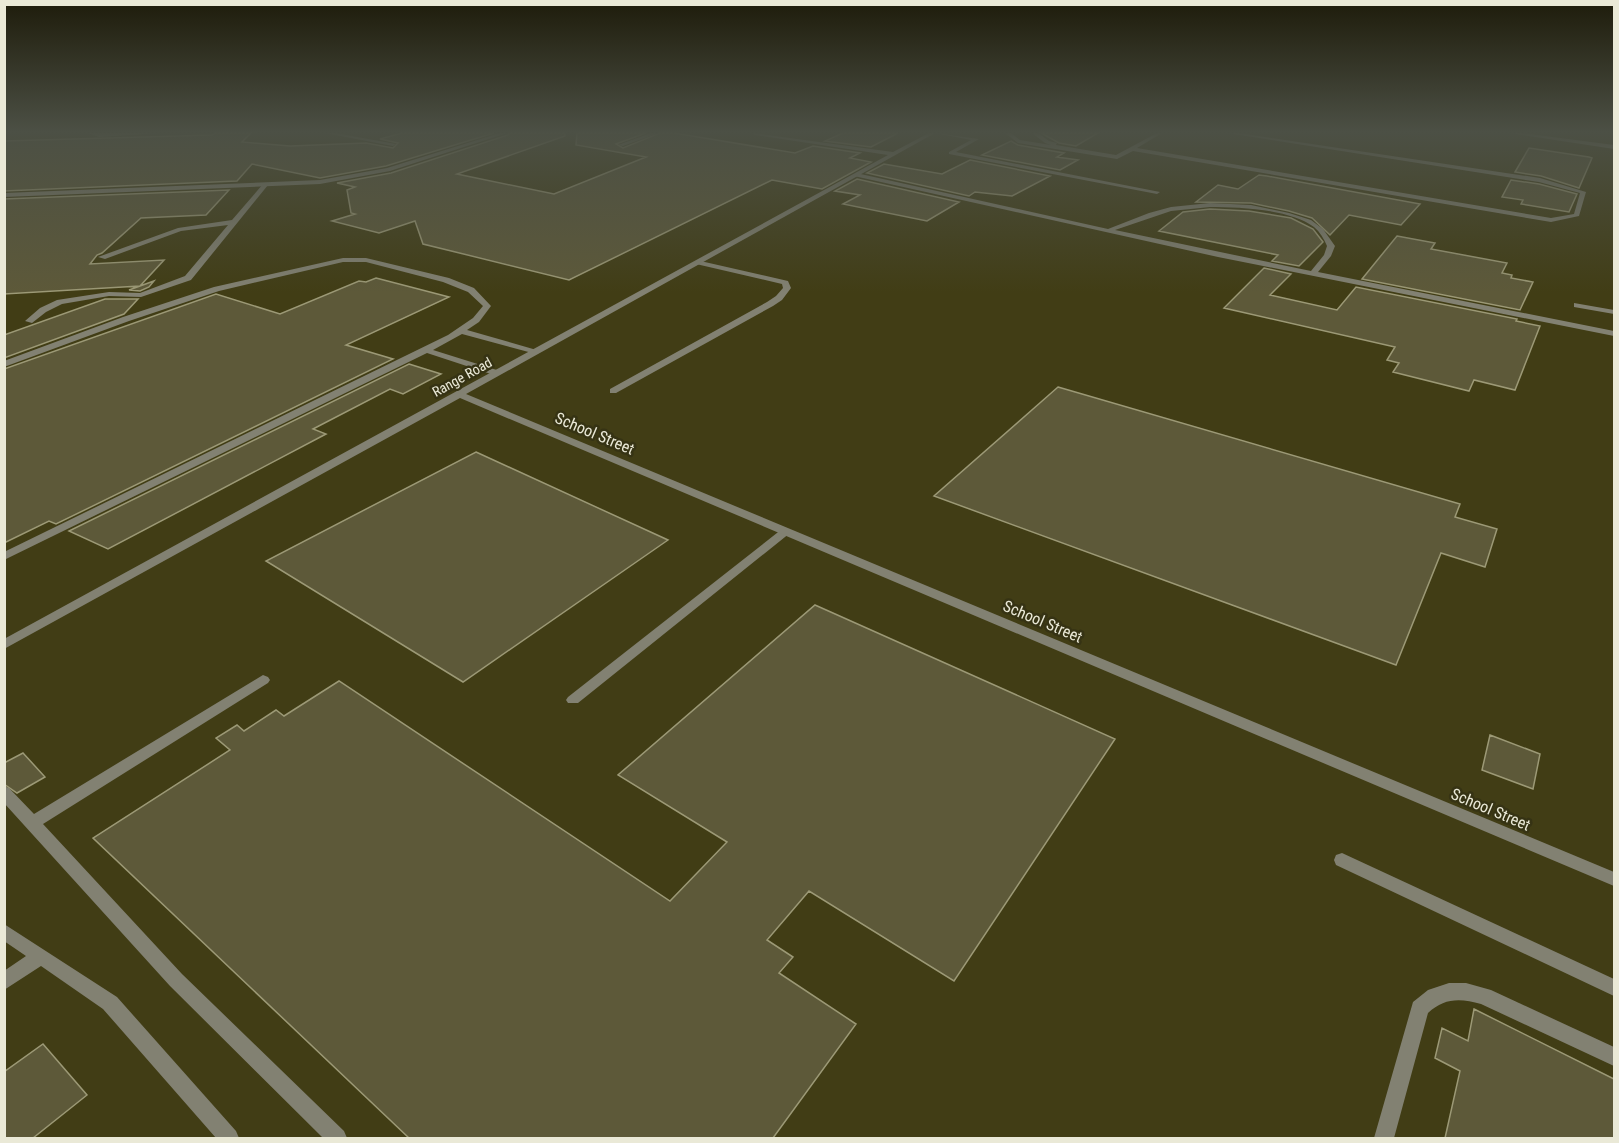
<svg xmlns="http://www.w3.org/2000/svg" width="1619" height="1143" font-family="'Roboto Condensed',sans-serif">
<style>
.built{fill:#413d15}
.building{fill:#5d5939;stroke:#9c9976;stroke-width:1.5}
.lines{fill:none;stroke-linecap:round;stroke-linejoin:round}
.lane{fill:#828172;fill-rule:evenodd}
.street{fill:#828172;fill-rule:evenodd}
.labels{text-anchor:middle;stroke-width:5;stroke-linejoin:round;paint-order:stroke}
.far-street-label{font-size:14px;fill:#eae9d7;stroke:#363314}
.street-label{font-size:16px;fill:#eae9d7;stroke:#363314}
</style>
<rect width="100%" height="100%" fill="#363314"/>
<path class="built" d="M5,133h1609v1005h-1609z"/>
<path class="building" d="M215,133h36l-9,9 48,4 76,-3 27,5 5,-5 -18,-4 22,-6h92l-108,33 -66,12 -68,-14 -15,17 -233,10v-50l208,-6z
M509,133h56v3l-108,38 97,20 92,-37 -70,-12 1,-12h69l-30,11 7,4 37,-15h14l121,20 18,-7 47,7 -10,5 21,4 -49,27 -50,-9 -203,100 -146,-36 -8,-23 -36,12 -47,-12 23,-7 -4,-1 -4,-23 8,-3 -18,-4 54,-10 117,-38z
M843,133h55l-27,14 -46,-6z
M1041,133h57l-22,13 -17,-3z
M1011,141l7,4 46,8 -7,4 21,3 -18,10 -78,-15z
M1529,148l60,9 3,1 -13,30 -38,-12 -26,-4z
M970,160l80,16 -38,20 -37,-4 -6,4 -102,-23 17,-9 58,10z
M1259,175l8,1 153,28 -19,21 -52,-10 -19,20 -18,-17 -23,-7 -38,-8 -55,-1 22,-17 20,4z
M857,179l102,23 -32,19 -84,-17 17,-9 -25,-4z
M1511,180l28,4 38,10 -8,18 -48,-8 2,-4 -21,-3z
M229,190l-23,25 -65,3 -39,35 -5,2 -7,9 74,-4 -24,26 14,-5 -5,6 -9,4 -11,-1 11,-4 -136,8v-95z
M1210,209l39,2 42,7 22,11 10,13 -24,24 -27,-5 6,-6 -119,-24 24,-19z
M1397,236l38,7 -4,6 76,14 -5,10 10,2 -1,3 22,4 -13,28 -158,-31z
M1264,268l27,6 -21,21 67,15 19,-23 161,32 -1,2 24,5 -25,64 -41,-10 -5,11 -76,-19 6,-9 -12,-3 8,-13 -171,-39z
M376,278l73,19 -103,48 47,14 -337,165 -7,-3 -45,22v-174l212,-75 64,20 79,-33 7,1z
M105,299h33l-14,15 -120,44v-23z
M409,364l32,10 -38,20 -13,-5 -77,40 13,5 -218,115 -39,-18z
M1058,387l402,117 -5,13 42,12 -12,38 -44,-14 -45,112 -462,-169z
M476,452l192,88 -205,142 -197,-121z
M815,605l300,134 -161,242 -145,-90 -42,49 26,17 -14,16 77,51 -83,114h-364l-316,-300 137,-88 -14,-12 21,-13 7,6 32,-21 8,6 55,-35 331,220 57,-59 -109,-67z
M1490,735l50,19 -7,35 -51,-19z
M23,753l22,24 -28,16 -13,-9v-21z
M1474,1009l140,70v59h-169l15,-67 -25,-13 7,-30 26,13z
M43,1044l44,51 -54,43h-29v-66z"/>
<g class="lines">
<path class="lane" d="M88,133h70l-59,4z
M325,133h10l61,11 -3,2z
M651,133h7l-35,13 -5,-1z
M935,133l44,6 -23,13 204,40 -3,2 -208,-40v-2l22,-12z
M1005,133h6l9,7 31,5 -6,-2 -13,-10h6l11,8 8,2 -1,2 60,10 41,-22h5l-25,15 414,70 23,-4 6,-21 -41,-11 -312,-49h11l302,45 46,14 -7,24 -28,6 -418,-71 -16,8 -99,-16z
M1510,133h12l92,12v4z
M856,173l252,56 41,-16 22,-6 39,-4 41,2 38,8 22,7 12,9 12,17 -4,10 -13,16 296,59v5l-396,-79 -364,-81zM1210,207c29,0 80,2 104,20 6,5 10,12 13,19l-3,9 -13,16 -196,-41 56,-19z
M263,184l5,1 -77,95 -50,17 -32,-1 -47,8 -16,8 -14,11 -7,-2 15,-13 17,-8 52,-8 31,1 45,-17 43,-51 -47,6 -76,28 -7,-2 80,-29 54,-8z
M343,258h23l83,20 25,10 17,18 -12,16 -12,8 73,21 -4,3 -74,-20 -29,16 67,21v4h-6l-67,-22 -423,207v-8l444,-217 25,-17 10,-12 -15,-14 -25,-10 -77,-20h-23l-124,29 -90,30 -125,46v-6l119,-44 91,-30z
M696,260l92,21 3,7 -9,12 -9,6 -157,87h-6v-4l157,-87 9,-6 7,-8 -1,-4 -86,-20z
M1574,303l40,7v4l-40,-7z
M786,528l6,3 -2,2 -212,170h-10l-2,-3 2,-3 214,-168z
M263,675l5,2 2,3 -2,3 -225,141 139,150 162,157 3,7h-24l-153,-152 -166,-183v-17l5,2 25,26z
M1342,853l272,126v17l-278,-131 -2,-5 2,-5z
M4,924l113,73 119,134 3,7h-23l-113,-129 -62,-43 -37,24v-19l22,-15 -22,-15z
M1449,983h17l25,7 123,57v19l-133,-62c-21,-6 -37,-6 -53,9l-34,125h-20l39,-136 15,-12z"/>
<path class="street" d="M500,133h7l-117,38 -70,13 -316,13v-4l316,-13 67,-12z
M753,133l140,19 36,-19h6l-469,261 1148,478v14l-1154,-488 -456,251v-10l884,-484 -133,-20z"/>
</g>
<linearGradient id="sky" x2="0" y2="1"><stop stop-color="#1e1c0b"/><stop offset="0.45" stop-color="#4c5045"/><stop offset="1" stop-color="#4c5045" stop-opacity="0"/></linearGradient>
<rect width="1619" height="293" fill="url(#sky)"/>
<g class="labels">
<g class="far-street-label">
<text transform="translate(462 377) rotate(-29)" y="5">Range Road</text>
</g>
<g class="street-label">
<text transform="translate(595 433) rotate(23)" y="6">School Street</text>
<text transform="translate(1043 621) rotate(23)" y="6">School Street</text>
<text transform="translate(1491 809) rotate(23)" y="6">School Street</text>
</g>
</g>
<rect width="1619" height="1143" fill="none" stroke="#eae9d7" stroke-width="12"/>
</svg>
